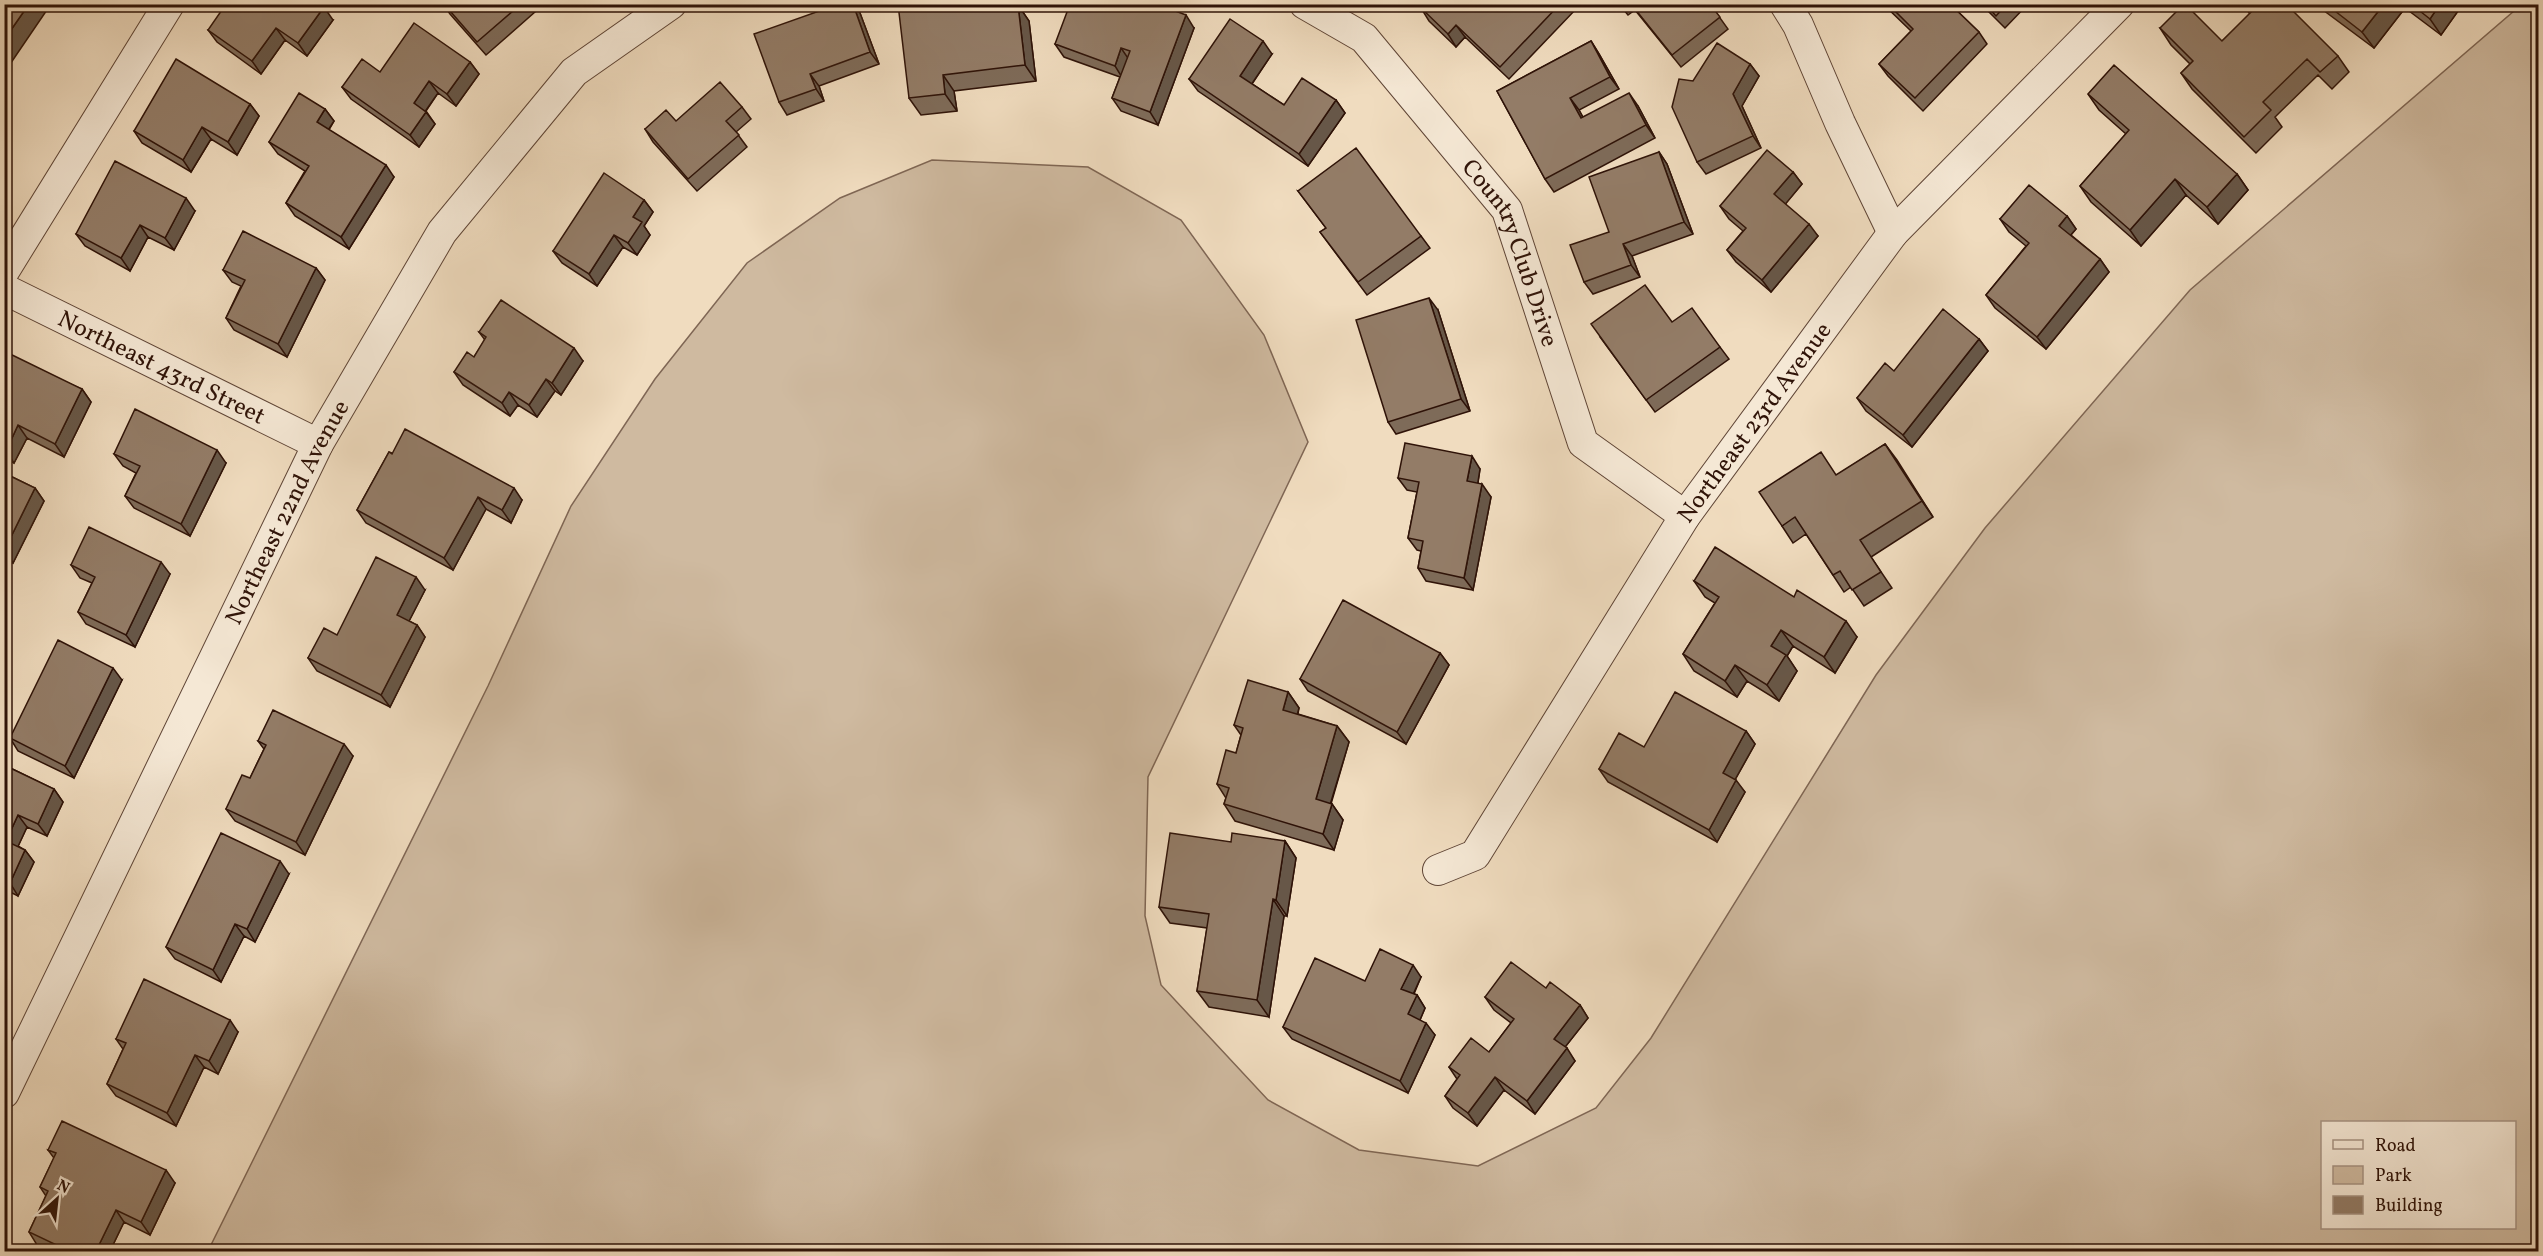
<svg xmlns="http://www.w3.org/2000/svg" width="2543" height="1256" font-family="Vollkorn,serif">
<style>
.green{fill:#cfbaa0;stroke:#7f6654;stroke-width:1.5;fill-rule:evenodd}
.lines{fill:none;stroke-linecap:round;stroke-linejoin:round}
.street-casing{stroke:#5f4536;stroke-width:32}
.street{stroke:#f5e8d5;stroke-width:30}
.wall{fill:#7e6b59;stroke:#2f1308;stroke-width:1.5}
.shaded-wall{fill:#675748;stroke:#2f1308;stroke-width:1.5}
.building{fill:#937c67;stroke:#2f1308;stroke-width:1.5}
.labels{text-anchor:middle;stroke-width:4.5;stroke-linejoin:round;paint-order:stroke}
.street-label{font-size:24px;fill:#2f1308;stroke:#f5e8d5}
</style>
<rect width="100%" height="100%" fill="#f0dcbf"/>
<filter id="stains"><feTurbulence type="fractalNoise" baseFrequency=".00333" numOctaves="4"/><feColorMatrix values="0 0 0 0 .2 0 0 0 0 .09 0 0 0 0 .02 0 0 0 .5 -.17"/></filter>
<radialGradient id="worn" r=".72"><stop offset=".6" stop-color="#630" stop-opacity="0"/><stop offset="1" stop-color="#630" stop-opacity=".3"/></radialGradient>
<path class="green" d="M2521,5h17v1246h-2330l280,-565 83,-180 84,-127 92,-116 93,-65 92,-38 156,7 93,53 83,115 44,107 -160,335 -3,139 16,69 107,115 91,50 119,16 118,-58 55,-70 225,-363 109,-147 205,-238zM2322,1122h192v106h-192z"/>
<g class="lines">
<g class="street-casing">
<g id="street">
<path id="s1" d="M1305,4l59,34 143,172 76,233 102,73"/>
<path d="M1785,4l13,21 42,98 53,110"/>
<path d="M4,271l165,-267"/>
<path id="s2" d="M4,289l314,155"/>
<path id="s3" d="M1438,870l37,-15 210,-339 208,-283 226,-229"/>
<path id="s4" d="M4,1093l314,-649 124,-212 132,-160 97,-68"/>
</g>
</g>
<use href="#street" class="street"/>
</g>
<path class="wall" d="M443,4h101l-58,51 -36,-41z
M1424,4h150l3,4 -68,71 -44,-42 -9,10 -27,-26 -8,-13z
M1619,4h91l18,25 -47,38 -46,-57 -7,5z
M1883,4h67l29,28 8,12 -64,67 -35,-35 -9,-12 32,-33z
M1981,4h47l-23,24z
M2315,4h148l-22,31 -36,-27 -31,40z
M1015,5h3l11,16 7,60 -82,10 3,20 -36,4 -12,-17z
M2244,6l94,50 11,16 -17,17 -14,-14 -43,42 7,10 -26,26 -64,-64 -11,-16 9,-9 -19,-19 -11,-17 62,13 28,-27z
M860,13l19,51 -60,22 5,15 -37,14 -8,-13z
M333,20l-26,36 -22,-16 -24,34 -44,-32 -9,-12z
M1194,28l-36,97 -37,-14 -9,-13 8,-21 -56,-20 -9,-13z
M1591,41l8,13 20,35 -40,21 4,7 55,-11 17,32 -101,54 -9,-13 -48,-88z
M1272,54l-20,30 32,21 52,-5 9,13 -37,53 -110,-75 -9,-12z
M470,62l9,12 -23,32 -18,-13 -12,18 9,13 -16,23 -68,-48 -9,-12 38,-15z
M1750,64l9,12 -17,30 19,42 -55,26 -9,-12 -4,-81z
M2088,94l149,80 11,16 -30,34 -32,-29 -45,51 -50,-44 -11,-16 46,-52 -27,-24z
M250,104l9,12 -22,39 -26,-16 -20,33 -49,-29 -8,-12z
M742,107l9,12 -15,13 11,15 -50,44 -44,-49 -8,-13z
M325,109l9,12 -5,9 65,47 -45,72 -54,-33 -9,-13 19,-32 -27,-17 -9,-12z
M1659,152l8,12 26,70 -61,22 8,21 -47,17 -9,-12 25,-50z
M1793,172l9,12 -17,20 33,32 -47,56 -35,-30 -9,-12 16,-19 -14,-12 -9,-13z
M1298,191l123,45 9,12 -63,47 -47,-63 6,-4z
M644,200l9,12 -9,14 6,9 -13,20 -14,-8 -26,39 -35,-23 -9,-12z
M195,211l-21,39 -26,-13 -18,34 -45,-25 -9,-12z
M2067,216l9,13 -5,6 29,24 9,13 -63,77 -51,-41 -9,-13 40,-49 -17,-14 -9,-13z
M316,268l9,12 -38,77 -53,-27 -8,-12 15,-32 -9,-4 -9,-12z
M1438,310l32,101 -74,23 -8,-12z
M1672,322l48,25 9,12 -74,53 -55,-75z
M479,332l104,29 -22,34 -6,-4 -18,26 -19,-12 -8,11 -47,-31 -9,-13 20,-15 11,-17z
M1979,339l9,12 -76,96 -46,-36 -9,-13 37,-27z
M4,355l78,34 9,13 -27,55 -37,-19 -13,25 -10,-5z
M1885,444l48,73 -62,40 21,31 -28,18 -13,-19 -7,5 -38,-58 -13,9 -11,-17 55,-51z
M389,452l133,48 -11,23 -25,-14 -33,61 -87,-47 -9,-13z
M114,454l112,9 -36,73 -56,-28 -9,-12 11,-23 -13,-7z
M1480,469l-2,14 13,14 -18,93 -47,-9 -8,-13 3,-17 -4,-1 -9,-12 9,-46 -10,-2 -9,-12z
M4,473l31,15 9,13 -31,62 -9,-4z
M71,565l99,9 -35,73 -49,-23 -8,-12 14,-29 -12,-5z
M1694,581l163,56 -22,36 -42,-27 -6,10 10,15 -18,30 -32,-20 -10,16 -43,-26 -11,-17 32,-51 -10,-6z
M425,590l-16,31 8,4 8,12 -35,70 -73,-36 -9,-13 29,-23z
M1440,653l9,12 -43,79 -98,-53 -8,-12z
M122,680l-48,98 -56,-27 -8,-13z
M1288,692l11,16 -1,6 39,12 12,16 -18,62h1l11,16 -9,30 -99,-29 -11,-17 2,-6 -9,-14 19,-31 5,-18 -7,-10z
M1746,731l9,13 -20,36 10,12 -28,50 -109,-60 -9,-13 45,-22z
M258,741l95,15 -48,99 -70,-34 -9,-12 24,-31 14,-29z
M4,765l50,24 9,13 -16,34 -20,-9 -9,19 7,4 9,12 -16,34 -14,-7z
M1285,841l11,17 -9,58h-3l-15,101 -60,-10 -12,-16 10,-63 -37,-5 -11,-16 72,-65z
M289,874l-34,68 -11,-6 -23,46 -46,-23 -9,-12z
M1421,977l-7,17 3,1 8,13 -5,12 15,15 -27,58 -116,-54 -9,-12z
M1546,988l34,17 8,13 -23,29 10,14 -40,53 -31,-24 -27,36 -24,-18 -8,-12 12,-17 -8,-12 40,-15 22,-29 -17,-13 -9,-13z
M238,1032l-20,42 -14,-7 -28,59 -60,-30 -9,-12 16,-35 -7,-10z
M48,1150l127,33 -25,52 -26,-13 -14,29h-58l-15,-6 -8,-13 17,-36 -6,-9 14,-29z"/>
<path class="shaded-wall" d="M29,4h22l-47,69v-33z
M853,4h1l6,9 19,51 -9,-12z
M2384,4h18l3,4 -31,40 -12,-16z
M2440,4h23l-22,31 -11,-16z
M1018,5l11,16 7,60 -11,-16z
M324,7l9,13 -26,36 -9,-13z
M1186,15l8,13 -36,97 -8,-13z
M1456,25l9,12 -9,10 -8,-13z
M276,28l9,12 -24,34 -9,-13z
M1263,41l9,13 -23,34 -9,-12z
M1591,41l8,13 20,35 -9,-12z
M1121,48l9,13 -7,18 -8,-13z
M470,62l9,12 -23,32 -9,-12z
M1750,64l9,12 -17,30 19,42 -8,-12 -20,-42z
M810,74l9,12 5,15 -8,-12z
M943,75l11,16 3,20 -12,-17z
M429,81l9,12 -16,23 -8,-13z
M1629,93l9,13 17,32 -9,-13z
M1570,98l9,12 11,21 -9,-13z
M1336,100l9,13 -37,53 -9,-12z
M250,104l9,12 -22,39 -9,-13z
M325,109l9,12 -9,14 -8,-13z
M426,112l9,12 -16,23 -9,-12z
M202,127l9,12 -20,33 -8,-12z
M1659,152l8,12 26,70 -9,-12z
M386,165l8,12 -45,72 -8,-12z
M1793,172l9,12 -19,23 -9,-13z
M2237,174l11,16 -30,34 -11,-17z
M2175,179l11,16 -45,51 -11,-16z
M186,198l9,13 -21,39 -9,-12z
M644,200l9,12 -9,14 6,9 -13,20 -9,-12 5,-26z
M2067,216l9,13 -8,9 -9,-12z
M1809,224l9,12 -47,56 -9,-12z
M140,225l8,12 -18,34 -9,-13z
M614,235l9,12 -26,39 -8,-12z
M1623,244l9,12 8,21 -9,-12z
M2100,259l9,13 -63,77 -9,-12z
M316,268l9,12 -38,77 -9,-13z
M1429,298l9,12 32,101 -9,-12z
M1979,339l9,12 -76,96 -9,-12z
M574,348l9,13 -22,34 -9,-12z
M546,379l9,12 -18,26 -8,-12z
M82,389l9,13 -27,55 -9,-13z
M509,392l9,13 -8,11 -8,-13z
M18,425l9,13 -13,25 -8,-12z
M1885,444l12,16 36,57 -11,-16z
M217,450l9,13 -36,73 -9,-12z
M1472,456l8,13 -4,25 -9,-13z
M1482,484l9,13 -18,93 -9,-12z
M35,488l9,13 -31,62 -9,-12z
M514,488l8,12 -11,23 -9,-13z
M478,497l8,12 -33,61 -9,-12z
M161,562l9,12 -35,73 -9,-12z
M416,577l9,13 -19,37 -9,-12z
M1846,621l11,16 -22,36 -11,-16z
M417,625l8,12 -35,70 -9,-12z
M1781,630l12,16 -6,10 10,15 -18,30 -12,-16 4,-39z
M1440,653l9,12 -43,79 -9,-12z
M1735,665l12,16 -10,16 -12,-16z
M113,668l9,12 -48,98 -9,-12z
M1288,692l11,16 -5,18 -11,-16z
M1337,726l12,16 -22,73 -11,-16z
M1746,731l9,13 -23,41 -9,-12z
M344,744l9,12 -48,99 -9,-13z
M1736,780l9,12 -28,50 -8,-12z
M54,789l9,13 -16,34 -9,-12z
M1332,804l11,16 -9,30 -11,-16z
M18,815l9,12 -12,26 -9,-12z
M1285,841l11,17 -9,58 -11,-16z
M25,850l9,12 -16,34 -8,-13z
M280,861l9,13 -34,68 -8,-13z
M1273,899l11,17 -15,101 -12,-17z
M235,924l9,12 -23,46 -8,-12z
M1413,965l8,12 -11,24 -9,-12z
M1417,995l8,13 -8,19 -9,-13z
M1580,1005l8,13 -26,33 -8,-12z
M230,1020l8,12 -20,42 -9,-13z
M1426,1023l9,12 -27,58 -8,-12z
M1567,1048l8,13 -40,53 -8,-13z
M195,1055l9,12 -28,59 -9,-13z
M1495,1077l9,13 -27,36 -9,-13z
M166,1170l9,13 -25,52 -9,-13z
M116,1210l8,12 -14,29h-14z"/>
<path class="building" d="M4,4h25l-25,36z
M226,4h94l4,3 -26,36 -22,-15 -24,33 -44,-31z
M444,4h77l-44,38z
M839,4h14l17,48 -60,22 6,15 -37,13 -25,-68z
M898,4h107l1,2 12,-1 7,60 -82,10 2,19 -36,4z
M1070,4h67l6,3v-3h14l29,11 -36,97 -38,-14 18,-47 -9,-3 -6,18 -60,-22z
M1424,4h136l-60,63 -44,-42 -8,9 -27,-26z
M1631,4h79l10,13 -48,38z
M1888,4h62l29,28 -64,66 -36,-34 34,-35z
M1985,4h22l-11,12z
M2184,4h1l37,37 29,-29 -7,-6 1,-2h41l52,52 -18,16 -13,-13 -44,43 8,8 -27,27 -63,-64 12,-12 -33,-33z
M2326,4h58l-22,28z
M2411,4h29l-10,15z
M1230,19l33,22 -23,35 44,29 18,-27 34,22 -37,54 -110,-75z
M414,23l56,39 -23,32 -18,-13 -15,22 12,9 -16,23 -68,-48 20,-28 18,13z
M1591,41l19,36 -40,21 11,20 48,-25 17,32 -101,54 -48,-88z
M1717,43l33,21 -17,30 20,42 -56,26 -25,-55 7,-28 14,2z
M176,59l74,45 -22,38 -26,-15 -19,33 -49,-29z
M2114,65l123,109 -30,33 -32,-28 -45,51 -50,-44 49,-56 -41,-36z
M720,82l22,25 -16,14 13,14 -51,44 -43,-50 21,-19 10,11z
M299,93l26,16 -8,13 69,43 -45,72 -55,-34 23,-37 -40,-24z
M1356,148l65,88 -63,46 -38,-50 6,-4 -28,-37z
M1767,150l26,22 -19,22 35,30 -47,56 -35,-30 19,-22 -26,-22z
M1659,152l25,70 -61,22 8,21 -47,17 -14,-37 39,-13 -20,-55z
M115,161l71,37 -21,40 -25,-13 -19,33 -45,-24z
M604,173l40,27 -11,17 9,5 -14,21 -14,-8 -25,39 -36,-23z
M2029,185l38,31 -8,10 41,33 -63,78 -51,-42 43,-52 -29,-24z
M243,231l73,37 -38,76 -52,-26 19,-38 -22,-10z
M1645,285l27,37 20,-14 28,39 -74,53 -55,-76z
M1429,298l32,101 -73,23 -32,-102z
M501,300l73,48 -22,35 -6,-4 -17,26 -20,-13 -7,11 -48,-31 13,-20 7,5 12,-20 -7,-5z
M1943,309l36,30 -76,96 -46,-37 28,-35 9,8z
M6,352l76,37 -27,55 -37,-19 -12,26 -2,-1v-95z
M135,409l82,41 -36,74 -56,-28 15,-30 -26,-12z
M405,429l109,59 -12,22 -24,-13 -34,61 -87,-48 32,-58 3,2z
M1405,443l67,13 -5,25 15,3 -18,94 -46,-10 5,-27 -15,-3 11,-56 -21,-4z
M1885,444l37,57 -62,39 21,32 -29,18 -12,-19 -7,4 -38,-58 -13,9 -23,-34 62,-40 15,23z
M4,473l31,15 -31,63z
M89,527l72,35 -35,73 -48,-23 17,-35 -24,-12z
M1715,547l79,50 3,-7 49,31 -22,36 -43,-27 -10,16 15,9 -19,30 -32,-20 -10,16 -42,-27 36,-57 -25,-16z
M376,557l40,20 -19,38 20,10 -36,70 -73,-37 16,-30 13,7z
M1343,600l97,53 -43,79 -97,-53z
M58,640l55,28 -48,98 -55,-28z
M1248,680l40,12 -5,18 54,16 -21,73 16,5 -9,30 -99,-30 5,-16 -12,-4 9,-34 10,3 7,-25 -9,-3z
M1675,692l71,39 -23,42 13,7 -27,50 -110,-61 20,-36 25,14z
M273,710l71,34 -48,98 -70,-33 16,-34 8,3 16,-33 -8,-4z
M4,765l50,24 -16,35 -20,-9 -12,26 19,9 -15,33 -6,-2z
M221,833l59,28 -33,68 -12,-5 -22,46 -47,-23z
M1170,833l61,9 1,-9 53,8 -9,59 -3,-1 -16,101 -60,-9 12,-77 -50,-7z
M1380,949l33,16 -12,24 16,6 -9,19 18,9 -26,58 -117,-54 32,-69 50,23z
M1511,962l35,26 4,-6 30,23 -26,34 13,9 -40,53 -32,-24 -27,36 -23,-17 15,-21 -11,-8 22,-29 18,14 25,-33 -29,-22z
M144,979l86,41 -21,41 -14,-6 -28,58 -60,-29 19,-41 -10,-4z
M62,1121l104,49 -25,52 -25,-12 -20,41h-27l-40,-19 19,-41 -8,-4 16,-34 -8,-3z"/>
<g class="labels">
<g class="street-label">
<text dy="8" stroke="none"><textPath href="#s1" startOffset="332">Country Club Drive</textPath></text>
<text dy="8" stroke="none"><textPath href="#s2" startOffset="176">Northeast 43rd Street</textPath></text>
<text dy="8" stroke="none"><textPath href="#s3" startOffset="555">Northeast 23rd Avenue</textPath></text>
<text dy="8" stroke="none"><textPath href="#s4" startOffset="646">Northeast 22nd Avenue</textPath></text>
</g>
</g>
<rect width="2543" height="1256" fill="none" stroke="#f0dcbf" stroke-width="24"/>
<rect x="6" y="6" width="2531" height="1244" fill="none" stroke="#2f1308" stroke-width="3"/>
<rect x="12" y="12" width="2519" height="1232" fill="none" stroke="#2f1308" stroke-width="1.5"/>
<rect x="2321" y="1121" width="195" height="108" fill="#f5e8d5" stroke="#a69383" stroke-width="1.5"/>
<rect x="2333" y="1140" width="30" height="9" fill="#f5e8d5" stroke="#a69383" stroke-width="1.5"/>
<text x="2375" y="1151" font-size="18" fill="#2f1308">Road</text>
<rect x="2333" y="1166" width="30" height="18" fill="#cfbaa0" stroke="#a69383" stroke-width="1.5"/>
<text x="2375" y="1181" font-size="18" fill="#2f1308">Park</text>
<rect x="2333" y="1196" width="30" height="18" fill="#937c67" stroke="#a69383" stroke-width="1.5"/>
<text x="2375" y="1211" font-size="18" fill="#2f1308">Building</text>
<g transform="translate(57 1199) rotate(27)" stroke="#f5e8d5" stroke-width="4.5" paint-order="stroke">
<path d="M0-4.5L10 22L0 15L-10 22Z" fill="#2f1308"/>
<text y="-9" font-size="16" font-weight="bold" text-anchor="middle" fill="#2f1308">N</text>
</g>
<rect width="100%" height="100%" filter="url(#stains)"/>
<rect width="100%" height="100%" fill="url(#worn)"/>
</svg>
